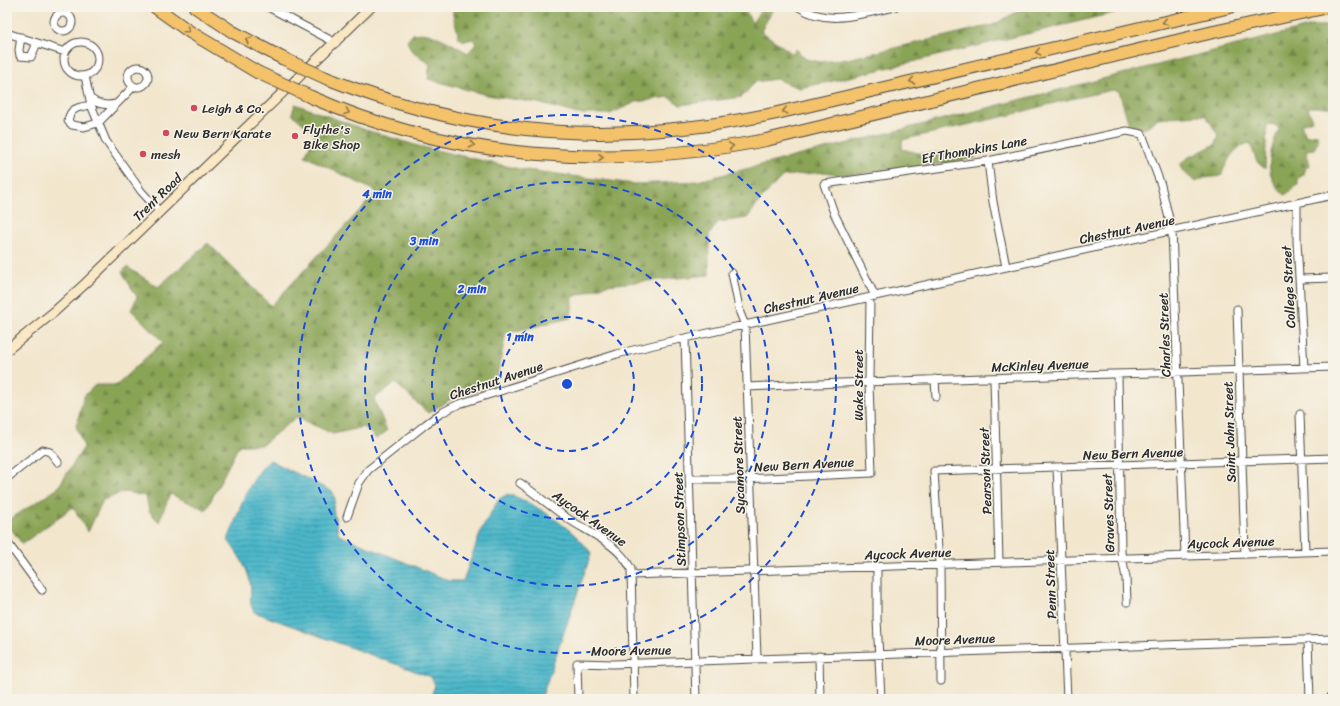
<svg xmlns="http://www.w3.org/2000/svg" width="1340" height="706" font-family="Sriracha,sans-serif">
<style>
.forest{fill:url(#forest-firs);stroke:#5a6840}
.water{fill:url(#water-rules);stroke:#3c717a}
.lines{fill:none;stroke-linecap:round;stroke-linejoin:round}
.street-casing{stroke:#494743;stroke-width:9}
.secondary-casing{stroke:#494743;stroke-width:11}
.highway-casing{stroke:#494743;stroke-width:14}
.street{stroke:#fff;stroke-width:7}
.secondary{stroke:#fae7c3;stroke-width:9}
.highway{stroke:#f3c26a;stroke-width:12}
.highway-bridge-casing{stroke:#494743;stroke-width:14;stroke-linecap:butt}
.highway-bridge{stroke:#f3c26a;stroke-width:12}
.oneway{stroke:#8f764a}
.ring{fill:none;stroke:#1d4ed8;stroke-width:2;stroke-dasharray:7 5}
.poi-dot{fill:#d1495b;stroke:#f7f3e8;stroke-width:1.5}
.labels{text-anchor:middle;stroke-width:3;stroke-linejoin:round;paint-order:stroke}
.poi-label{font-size:13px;fill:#2b2b2b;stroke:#f7f3e8;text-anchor:start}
.street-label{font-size:13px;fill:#2b2b2b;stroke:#f7f3e8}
.centre{fill:#1d4ed8;stroke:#f7f3e8;stroke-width:2}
.ring-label{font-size:12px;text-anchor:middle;font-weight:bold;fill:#1d4ed8;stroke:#f7f3e8;stroke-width:3;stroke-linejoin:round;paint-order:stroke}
</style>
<defs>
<pattern id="forest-firs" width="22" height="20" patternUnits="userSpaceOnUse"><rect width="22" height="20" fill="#8aa456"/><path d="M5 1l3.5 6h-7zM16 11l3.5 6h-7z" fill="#718647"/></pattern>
<pattern id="water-rules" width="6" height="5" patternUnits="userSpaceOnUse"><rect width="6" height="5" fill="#4cb7ca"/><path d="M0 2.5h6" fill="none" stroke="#3f95a4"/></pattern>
</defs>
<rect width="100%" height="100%" fill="#f7f3e8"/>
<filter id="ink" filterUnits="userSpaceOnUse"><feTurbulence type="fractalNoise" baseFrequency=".025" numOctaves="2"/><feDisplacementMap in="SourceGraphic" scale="8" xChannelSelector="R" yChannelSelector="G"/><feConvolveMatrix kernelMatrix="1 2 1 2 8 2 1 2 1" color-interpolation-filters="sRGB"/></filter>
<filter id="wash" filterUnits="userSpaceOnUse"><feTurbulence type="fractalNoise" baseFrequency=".012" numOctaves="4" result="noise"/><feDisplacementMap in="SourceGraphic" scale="16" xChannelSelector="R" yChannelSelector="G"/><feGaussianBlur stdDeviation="0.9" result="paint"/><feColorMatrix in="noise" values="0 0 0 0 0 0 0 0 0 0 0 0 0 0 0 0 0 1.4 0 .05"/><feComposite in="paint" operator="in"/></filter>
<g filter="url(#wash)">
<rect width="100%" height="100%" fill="#f2e6cd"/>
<path class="forest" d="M453,7h291l8,16 11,-16h11l-13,24 32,23 3,-5 10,10 14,3 27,-3 146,-34 33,-18h112l-305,74 -34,7 -23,-9 -21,3 -13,15 -62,8 -11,-8 -33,5 -26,12h-32l-40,-11 -51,-8 -59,-16 2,-15 -19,-14 -4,-9 6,-7c20,-4 38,10 55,19l8,-9 -3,-5 -9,2 -6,-4c0,-11 -7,-19 -5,-30z
M1312,26h21v81h-25l4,13 -11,4 5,12 11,-2 1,8 -4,7 -8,1 4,15 -4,2 -2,7 -6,5v6l-13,10c-23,-19 -16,-42 -6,-66l-4,-4 -8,-1 -2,45 -8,-7 -7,-19c-16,3 -23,18 -29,33l-17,2 -9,4 -13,-12 -2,-5 7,-7 29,-14 2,-9 -12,-19 -9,-1 -39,3 -13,11 -16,-4 -10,-34 -7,-1 -50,11 -48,13 -112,26v9c6,1 11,3 16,4 20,2 40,-5 58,5l-82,13 -53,4 -16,-3 -42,4c-13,13 -26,26 -35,42l-30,4 -9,13v40l-103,10 -33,12 -2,21 -65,15 -11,53 -42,12 -25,15 -33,-30 -21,16 13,32 -11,8 -12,-12 -31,7 -37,-17 -34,28h-23l-33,65 -36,-16 -11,28 -10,-11 -3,-15 -22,-4 -21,8 -15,32 -15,-25 -51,37 -15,-21v-2l50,-32 27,-42 -8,-21 8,-30 11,-11h21l47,-43 -32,-32 6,-13 -15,-25 5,-5 31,20 50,-44 63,63 106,-114 -72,-36 10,-22 -23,-20 3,-10 68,25 55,17 101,23 115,15 64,-3z"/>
<path class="water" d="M270,460l63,32 2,7 -2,10 6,26 111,46h13l19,-53 17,-29 9,-5c24,7 72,39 83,60l-50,145h-111l5,-14 -4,-8 -177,-65c-7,-14 -1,-17 -4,-30 -3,-16 -13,-29 -22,-42 11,-27 19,-60 42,-80z"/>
</g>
<g filter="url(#ink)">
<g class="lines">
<g class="street-casing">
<path id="street" d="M268,7l68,36
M799,7c30,20 64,6 96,0
M54 22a9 9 0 1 1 18 0a9 9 0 1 1-18 0Z
M7,33l58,19
M21,37l-2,13 1,6 11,1 6,-14
M64 59a17 17 0 1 1 34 0a17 17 0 1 1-34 0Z
M128 77a10 10 0 1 1 20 0a10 10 0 1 1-20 0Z
M85,76l6,29 15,36 35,50 19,21
M91,99c8,6 15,7 25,5
M91,105c-11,2 -21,2 -23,16l4,4 12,2 14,-4 36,-37
M988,161l5,41 13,65
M1297,204v37l7,127
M732,273l8,40 5,12 12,333
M1299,279l34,-1
M875,296l-41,-83 -10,-29 164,-23 139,-30 15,3 19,51 11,46 13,324
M1237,309l8,245
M685,338l11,361
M1118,375l3,177 5,26 1,24
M935,379l1,18
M994,379l5,183
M747,387c195,-9 391,-13 586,-20
M1300,414l5,138
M1057,467l10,232
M7,478l36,-28 7,2 8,10
M689,479h56l127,-6 -3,-91 1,-85
M520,483c16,11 31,24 47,35 22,15 52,26 64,51l3,130
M347,517l12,-34 9,-13 58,-46 15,-11 18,-9 158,-50 41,-10 675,-149
M7,542l35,48
M877,566v53l4,80
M631,575l702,-24
M1308,641l2,58
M819,656l1,43
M941,681l-1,-117 -6,-93 399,-13
M578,699l-1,-36 36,1 720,-25"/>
</g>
<g class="secondary-casing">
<path id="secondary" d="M7,350l47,-38 32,-29 285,-276
M1331,699l2,-4"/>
</g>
<g class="highway-casing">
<path id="highway" d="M155,7l35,25 67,40
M195,7l38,25 49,26
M326,78c154,61 290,69 451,35l453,-106
M311,97c145,64 301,73 455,43l443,-107 119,-26"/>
</g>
<use href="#street" class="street"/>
<use href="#secondary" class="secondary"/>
<use href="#highway" class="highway"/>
<g class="highway-bridge-casing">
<path id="highway-bridge" d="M282,58l44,20
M257,72l54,25"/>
</g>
<use href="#highway-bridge" class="highway-bridge"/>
</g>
<defs><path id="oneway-chevron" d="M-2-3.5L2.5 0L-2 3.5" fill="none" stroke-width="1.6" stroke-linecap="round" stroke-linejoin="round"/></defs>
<g class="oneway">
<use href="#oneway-chevron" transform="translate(1165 22) rotate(167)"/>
<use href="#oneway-chevron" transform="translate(187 30) rotate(35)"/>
<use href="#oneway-chevron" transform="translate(248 40) rotate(-150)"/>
<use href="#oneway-chevron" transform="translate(1038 52) rotate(167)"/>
<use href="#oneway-chevron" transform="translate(912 81) rotate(167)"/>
<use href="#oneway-chevron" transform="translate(785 111) rotate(167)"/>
<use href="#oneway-chevron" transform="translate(347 112) rotate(20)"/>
<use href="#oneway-chevron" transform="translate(472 145) rotate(11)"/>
<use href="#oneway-chevron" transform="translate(731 146) rotate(-9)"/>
<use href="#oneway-chevron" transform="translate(601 157)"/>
</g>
</g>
<g class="ring">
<circle cx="567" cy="384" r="67"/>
<circle cx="567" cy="384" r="135"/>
<circle cx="567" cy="384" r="202"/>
<circle cx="567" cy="384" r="269"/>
</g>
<g class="poi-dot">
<circle cx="194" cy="108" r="4"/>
<circle cx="166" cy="133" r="4"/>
<circle cx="295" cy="136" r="4"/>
<circle cx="143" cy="154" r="4"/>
</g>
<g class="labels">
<g class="poi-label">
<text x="202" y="113">Leigh &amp; Co.</text>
<text x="303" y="134">Flythe's<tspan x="303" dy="15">Bike Shop</tspan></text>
<text x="174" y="138">New Bern Karate</text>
<text x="151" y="159">mesh</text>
</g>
<g class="street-label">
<text transform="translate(974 149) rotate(-10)" y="5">Ef Thompkins Lane</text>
<text transform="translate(157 197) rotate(-44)" y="5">Trent Road</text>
<text transform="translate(1127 229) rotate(-12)" y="5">Chestnut Avenue</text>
<text transform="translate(1288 287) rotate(-93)" y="5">College Street</text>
<text transform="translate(811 298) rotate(-13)" y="5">Chestnut Avenue</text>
<text transform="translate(1164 335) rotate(-92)" y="5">Charles Street</text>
<text transform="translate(1040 365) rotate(-2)" y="5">McKinley Avenue</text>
<text transform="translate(496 380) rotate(-18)" y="5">Chestnut Avenue</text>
<text transform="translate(858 385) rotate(-90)" y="5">Wake Street</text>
<text transform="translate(1229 432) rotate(-92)" y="5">Saint John Street</text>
<text transform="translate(1133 453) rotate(-2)" y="5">New Bern Avenue</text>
<text transform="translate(804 464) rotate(-3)" y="5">New Bern Avenue</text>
<text transform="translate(738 465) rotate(-92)" y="5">Sycamore Street</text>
<text transform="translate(985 471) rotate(-92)" y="5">Pearson Street</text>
<text transform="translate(1108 513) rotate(-92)" y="5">Graves Street</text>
<text transform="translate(590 518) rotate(35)" y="5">Aycock Avenue</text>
<text transform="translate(679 519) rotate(-92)" y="5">Stimpson Street</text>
<text transform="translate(1231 542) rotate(-2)" y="5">Aycock Avenue</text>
<text transform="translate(908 553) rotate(-2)" y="5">Aycock Avenue</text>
<text transform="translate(1050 584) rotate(-92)" y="5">Penn Street</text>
<text transform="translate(955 639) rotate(-2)" y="5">Moore Avenue</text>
<text transform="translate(631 650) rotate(-1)" y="5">Moore Avenue</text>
</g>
</g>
<circle cx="567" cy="384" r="6" class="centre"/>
<g class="ring-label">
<text x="377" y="198">4 min</text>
<text x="424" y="245">3 min</text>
<text x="472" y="293">2 min</text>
<text x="520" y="341">1 min</text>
</g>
<rect width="1340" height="706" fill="none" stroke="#f7f3e8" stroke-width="24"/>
</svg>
